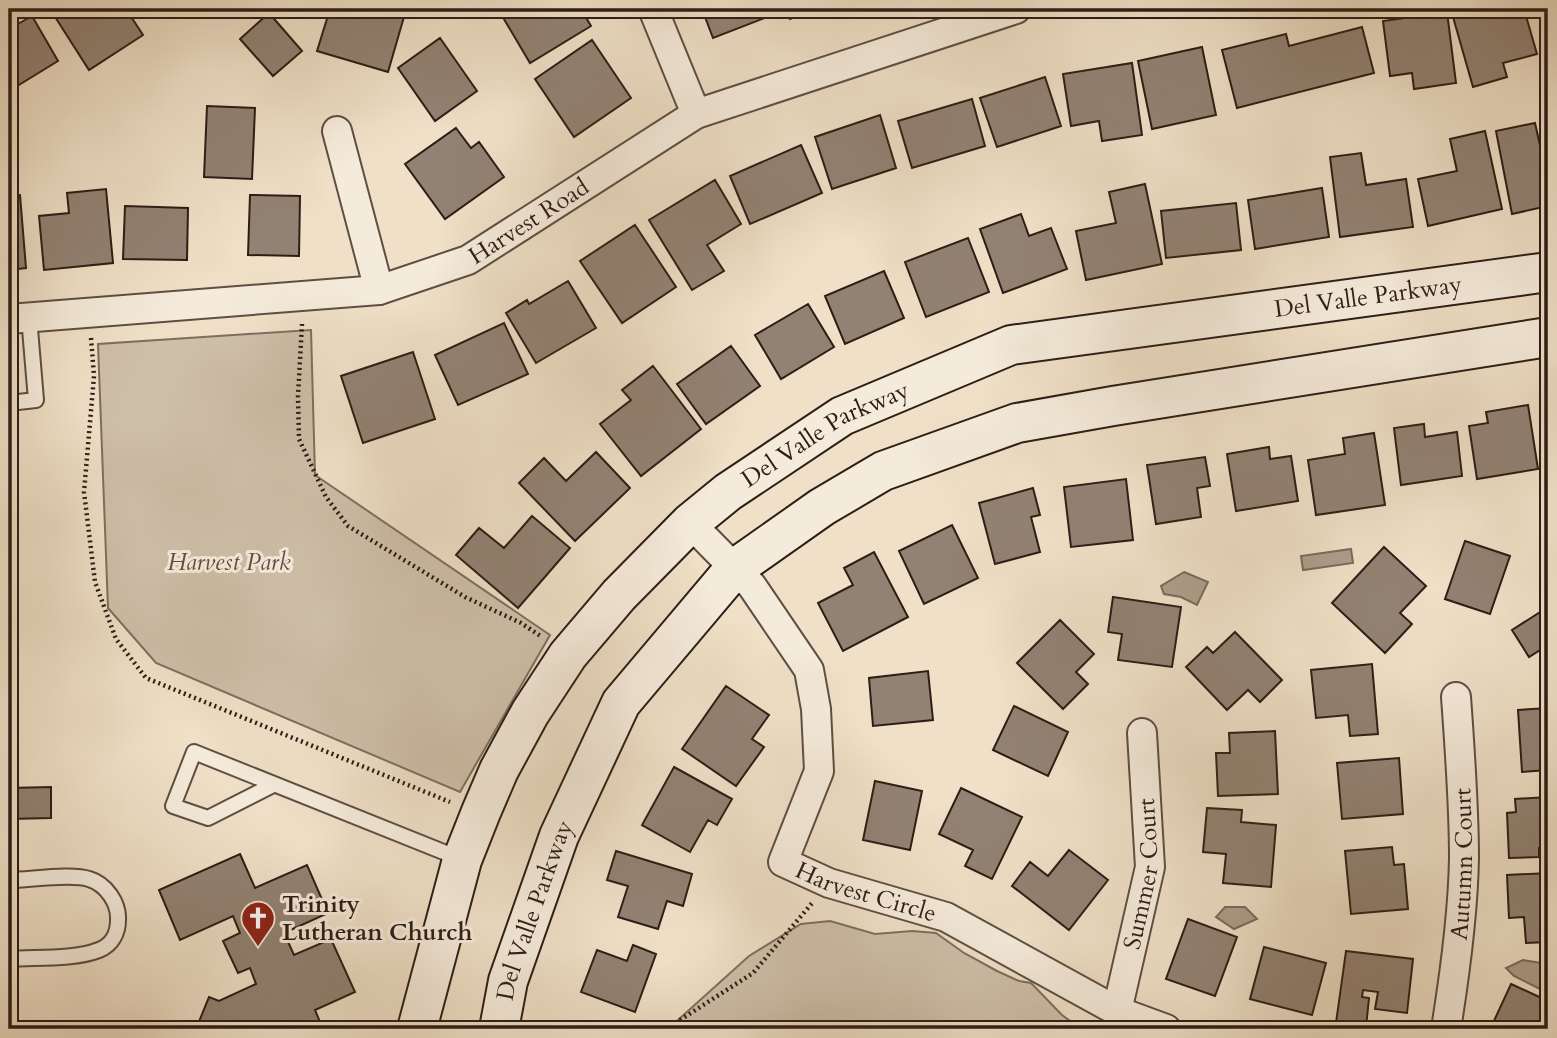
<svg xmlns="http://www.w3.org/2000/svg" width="1557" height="1038" font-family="Cardo,serif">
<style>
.green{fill:#cebfa9;stroke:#7e6e60;stroke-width:2}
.water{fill:#ad9e8b;stroke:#7a6a5d;stroke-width:2}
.building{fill:#928273;stroke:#2d1d17;stroke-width:2}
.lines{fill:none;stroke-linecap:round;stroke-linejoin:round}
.service-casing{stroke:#5e4e43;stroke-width:18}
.minor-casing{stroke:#5e4e43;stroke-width:32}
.secondary-casing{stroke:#2d1d17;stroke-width:42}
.path{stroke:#2d1d17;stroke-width:4.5;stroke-dasharray:2 3.5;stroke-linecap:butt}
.service{stroke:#f5ebdb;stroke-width:14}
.minor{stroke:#f5ebdb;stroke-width:28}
.secondary{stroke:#f5ebdb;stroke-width:38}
.labels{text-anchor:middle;stroke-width:6;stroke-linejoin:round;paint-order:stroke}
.street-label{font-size:24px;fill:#2d1d17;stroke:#f5ebdb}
.park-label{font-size:24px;font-style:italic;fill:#5d4e43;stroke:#f5ebdb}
.poi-label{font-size:24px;font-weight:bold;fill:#2d1d17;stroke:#f5ebdb;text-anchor:start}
</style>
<rect width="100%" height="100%" fill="#efe0c7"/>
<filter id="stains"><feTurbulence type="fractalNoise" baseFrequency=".00286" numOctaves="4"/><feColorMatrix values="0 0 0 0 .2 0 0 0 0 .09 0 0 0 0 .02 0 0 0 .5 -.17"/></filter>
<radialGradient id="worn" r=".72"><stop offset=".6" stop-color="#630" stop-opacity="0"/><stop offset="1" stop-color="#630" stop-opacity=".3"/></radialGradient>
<path class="green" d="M311,330l4,145 235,160 -90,157 -304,-129 -48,-55 -10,-264z
M830,921l45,13 37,-3 24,2 28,20 33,18 22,10 12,2 31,32 19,14h-413l81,-73 52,-32z"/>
<path class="water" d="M1351,549l2,14 -50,7 -2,-14z
M1184,572l24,10 -11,23 -16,-8 -17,-3 -3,-8z
M1225,907h20l12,12 -23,10 -18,-12z
M1523,960l18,3 6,13 -5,14 -28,-14 -8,-8z"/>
<path class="building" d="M50,9h36l4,7 11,-7h25l17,26 -54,35z
M330,9l76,1 -18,62 -71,-21z
M498,9h83l10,17 -61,37z
M702,9h71l2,5 -62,24z
M786,9h30l-26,10z
M1483,9h41l13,45 -34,9 4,14 -34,10 -20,-70z
M1447,12l9,71 -42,6 -2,-16 -22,3 -7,-55z
M269,13l33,38 -29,25 -33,-37z
M32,16l26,45 -49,30v-62z
M1548,16v55l-6,-54z
M1362,27l12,46 -137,35 -15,-58 64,-16 3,12z
M440,38l37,53 -42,30 -37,-53z
M592,40l39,58 -57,39 -39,-58z
M1202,47l14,68 -64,14 -14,-68z
M1132,63l10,72 -40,6 -3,-20 -28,5 -8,-52z
M1045,77l16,49 -64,21 -17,-49z
M972,99l13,47 -73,22 -14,-47z
M207,106l48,2 -3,71 -48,-2z
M880,115l16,53 -64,21 -17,-52z
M1535,123l8,36 5,-1v48l-36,8 -16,-83z
M456,128l15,20 8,-6 25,35 -59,42 -40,-55z
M1485,131l17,78 -74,17 -10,-47 39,-8 -7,-32z
M801,145l21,48 -72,31 -20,-48z
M1361,153l5,32 40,-6 7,48 -73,10 -10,-80z
M715,180l26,44 -34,21 17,26 -32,19 -43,-70z
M1145,184l17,80 -76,16 -10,-49 40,-8 -7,-31z
M1322,188l7,49 -74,12 -7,-49z
M106,189l7,74 -69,7 -5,-54 30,-3 -2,-20z
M20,195l6,73 -17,2v-74z
M250,195l50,1 -1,60 -51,-1z
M1236,203l5,47 -75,8 -5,-47z
M125,206l63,2 -1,52 -64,-1z
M1021,214l8,22 22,-8 16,41 -64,24 -23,-64z
M635,225l41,62 -54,36 -42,-62z
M968,238l21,54 -63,25 -21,-55z
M884,271l20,47 -59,26 -20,-48z
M568,281l28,47 -60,35 -30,-50 21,-13 2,4z
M808,304l26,43 -53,32 -26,-44z
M504,323l24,51 -70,31 -23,-50z
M731,346l29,40 -54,38 -29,-40z
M413,352l22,67 -72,24 -22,-67z
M653,366l48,63 -60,47 -41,-52 31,-24 -9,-10z
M1528,405l10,64 -61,10 -8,-53 19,-3 -2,-11z
M1424,424l1,13 32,-5 5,44 -61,9 -7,-57z
M1374,433l11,72 -69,10 -8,-55 37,-6 -2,-16z
M1269,447l1,12 21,-3 7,45 -62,10 -9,-57z
M596,452l34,36 -55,53 -56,-58 25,-25 22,23z
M1205,457l5,29 -13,2 4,29 -45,7 -9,-59z
M1126,479l7,61 -62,7 -7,-60z
M1033,488l7,27 -9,2 9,35 -45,12 -16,-61z
M532,516l38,32 -52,60 -62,-53 23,-27 25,20z
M952,525l26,53 -54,26 -25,-53z
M1465,541l45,15 -20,58 -45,-15z
M1384,547l42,39 -26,27 12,11 -27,29 -53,-50z
M874,552l34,65 -65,34 -25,-48 35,-18 -9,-17z
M1113,597l68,10 -9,60 -54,-7 4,-26 -14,-2z
M1548,607v38l-19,12 -17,-27z
M1060,620l34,34 -18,18 12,12 -25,25 -46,-46z
M1235,632l47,48 -22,22 -12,-12 -21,20 -41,-43 21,-20 6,6z
M1372,664l6,70 -28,2 -2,-21 -32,3 -5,-48z
M928,671l5,49 -60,6 -4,-48z
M726,686l43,29 -17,24 12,8 -28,39 -54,-37z
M1014,706l54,26 -20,44 -55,-26z
M1548,708v62l-26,2 -4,-62z
M1275,731l3,63 -60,2 -2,-43h14l-1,-20z
M1399,758l4,56 -61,5 -5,-56z
M674,767l58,32 -15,26 -9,-5 -18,32 -48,-27z
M875,781l47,10 -12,59 -47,-10z
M51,787v31l-42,1v-31z
M961,788l61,29 -30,62 -27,-13 8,-16 -34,-16z
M1548,797v51h-9v9l-30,1 -2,-45 9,-1 -1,-13z
M1207,808l35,2 -1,12 35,3 -5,62 -48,-4 3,-29 -23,-2z
M1392,847l2,18 10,-1 4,45 -57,5 -6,-63z
M1069,850l39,30 -39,50 -57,-44 18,-24 18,14z
M616,851l76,23 -9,32 -16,-5 -9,28 -40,-12 10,-31 -21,-6z
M240,854l15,34 52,-23 21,48 -44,20 10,22 37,-16 24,53 -40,18 8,19h-127l13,-32 10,4 37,-17 -6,-16 -12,5 -15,-32 17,-8 -7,-17 -53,24 -21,-50z
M1548,873v69l-22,1 -2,-26 -15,1 -2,-43z
M1188,919l49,18 -22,59 -49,-17z
M633,945l23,9 -21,58 -54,-20 16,-42 30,11z
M1264,947l62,16 -14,52 -62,-16z
M1346,951l67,8 -6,54 -32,-4 3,-17 -15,-2 -1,7 7,1 -3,29 -30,-4z
M1511,984l37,17v28h-42l-13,-6z"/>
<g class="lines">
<g class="service-casing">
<path id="service" d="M9,403l27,-3 -7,-83
M273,785l-65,33 -35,-12 21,-54 267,107
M9,880c20,0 62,-7 80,-1 17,5 30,24 29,41 0,13 -6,25 -19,30 -26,10 -62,7 -90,9"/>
</g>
<g class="minor-casing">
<g id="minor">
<path d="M653,9l43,105"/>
<path d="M337,131l42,159"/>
<path id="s1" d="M9,319l370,-29 89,-30 228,-146 320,-105"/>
<path id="s2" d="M690,523l62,63 57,84 7,39 3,62 -36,91 46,21 117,34 171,94 49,18"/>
<path id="s3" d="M1117,1011l33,-144 -8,-134"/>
<path id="s4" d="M1446,1029c9,-56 17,-114 18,-171 0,-53 -4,-107 -8,-161"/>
</g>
</g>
<g class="secondary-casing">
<g id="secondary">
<path id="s5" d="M417,1029l45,-169 19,-48 18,-42 31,-57 38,-58 51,-60 71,-72 38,-31 114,-76 169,-71 537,-73"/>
<path id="s6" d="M499,1029l9,-48 51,-145 62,-133 113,-134 88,-62 61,-36 134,-48 96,-17 435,-69"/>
</g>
</g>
<path class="path" d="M302,324l-4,72 1,43 27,58 22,29 117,71 56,26 21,14
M91,338l3,38 -10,116 11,90 21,57 30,39 304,124
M666,1029l87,-56 60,-71"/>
<use href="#service" class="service"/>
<use href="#minor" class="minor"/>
<use href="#secondary" class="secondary"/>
</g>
<defs>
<g id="church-pin" transform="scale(1.75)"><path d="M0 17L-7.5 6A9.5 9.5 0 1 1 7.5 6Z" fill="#8f2418" stroke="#f5ebdb"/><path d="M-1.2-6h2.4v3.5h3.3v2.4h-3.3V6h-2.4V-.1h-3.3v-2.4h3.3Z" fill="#fff"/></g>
</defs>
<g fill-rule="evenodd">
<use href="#church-pin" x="258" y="918"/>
</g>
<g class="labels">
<g class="street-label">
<text dy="8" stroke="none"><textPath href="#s1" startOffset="537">Harvest Road</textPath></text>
<text dy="8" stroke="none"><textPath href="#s5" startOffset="1316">Del Valle Parkway</textPath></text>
<text dy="8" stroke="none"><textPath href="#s5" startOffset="749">Del Valle Parkway</textPath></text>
<text dy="8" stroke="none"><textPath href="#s4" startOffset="166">Autumn Court</textPath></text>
<text dy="8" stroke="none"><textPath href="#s3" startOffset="140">Summer Court</textPath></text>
<text dy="8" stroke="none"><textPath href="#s2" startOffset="478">Harvest Circle</textPath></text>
<text dy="8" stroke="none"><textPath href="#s6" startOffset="124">Del Valle Parkway</textPath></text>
</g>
<g class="park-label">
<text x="229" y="570">Harvest Park</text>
</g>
<g class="poi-label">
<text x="282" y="912">Trinity<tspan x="282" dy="28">Lutheran Church</tspan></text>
</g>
</g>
<rect width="1557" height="1038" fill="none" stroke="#efe0c7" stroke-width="35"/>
<rect x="10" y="10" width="1536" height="1017" fill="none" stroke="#2d1d17" stroke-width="3.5"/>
<rect x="18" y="18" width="1522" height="1003" fill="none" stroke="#2d1d17" stroke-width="2"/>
<rect width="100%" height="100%" filter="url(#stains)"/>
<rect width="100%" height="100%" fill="url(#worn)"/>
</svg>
